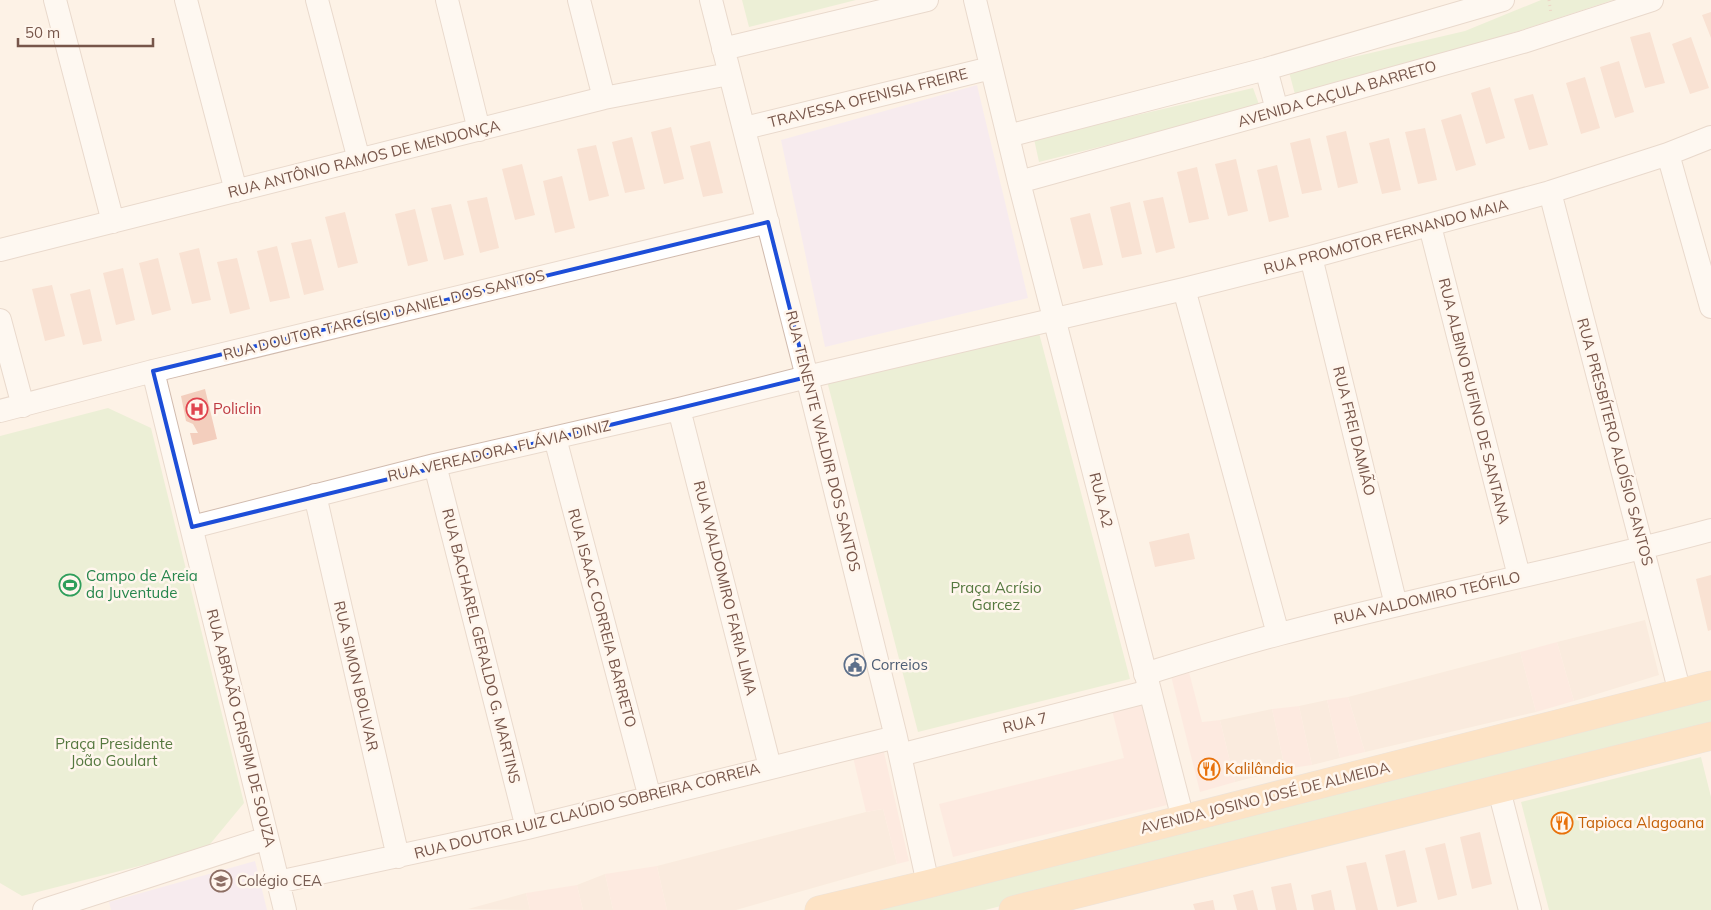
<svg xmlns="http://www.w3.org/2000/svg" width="1711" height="910" font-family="Mulish,sans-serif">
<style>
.residential{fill:#f5e3d4}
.commercial{fill:#fde1da}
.education{fill:#efe3f9}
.green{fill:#d8ebc4}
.building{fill:#f3cebd}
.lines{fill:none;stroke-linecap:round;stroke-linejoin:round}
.minor-casing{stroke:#d1bbae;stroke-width:24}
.major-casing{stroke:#d9d0cc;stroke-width:29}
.path{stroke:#d9b0a0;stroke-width:3;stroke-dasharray:1 4;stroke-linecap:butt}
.minor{stroke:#fff;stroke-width:22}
.major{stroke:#fdd09d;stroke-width:28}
.marked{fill:none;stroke:#1d4ed8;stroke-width:4;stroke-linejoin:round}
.labels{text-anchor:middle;stroke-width:5;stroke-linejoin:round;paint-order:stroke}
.street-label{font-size:15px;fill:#77564a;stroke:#fff6ed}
.health-label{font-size:15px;fill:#be3a42;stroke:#fff6ed;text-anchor:start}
.leisure-label{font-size:15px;fill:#27864d;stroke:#fff6ed;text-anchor:start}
.park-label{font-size:15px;fill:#55783f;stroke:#fff6ed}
.service-label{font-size:15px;fill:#4e5e75;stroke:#fff6ed;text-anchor:start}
.food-label{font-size:15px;fill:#c56008;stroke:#fff6ed;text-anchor:start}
.education-label{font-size:15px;fill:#785e54;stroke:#fff6ed;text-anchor:start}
</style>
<rect width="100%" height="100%" fill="#fdf2e6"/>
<path class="residential" d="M1645,620l14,55 -85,26 -17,-59z
M1520,652l16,60 -171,40 -17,-55z
M1327,700l13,58 -28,7 -13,-59z
M1272,709l13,60 -50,13 -15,-62z
M883,809l14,55 -161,46h-69l-10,-44 209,-54z
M605,874l8,36h-30l-6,-25z
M526,893l4,17 -62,-1z"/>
<path class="commercial" d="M1557,642l17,59 -38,11 -16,-60z
M1189,672l13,50 18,-2 15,62 -35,10 -29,-116z
M1348,697l17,55 -25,6 -13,-58z
M1141,703l26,102 -214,52 -14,-53 185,-46 -12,-48z
M1299,706l13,59 -27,4 -13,-60z
M883,748l26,113 -12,3 -14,-55 -17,3 -14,-59z
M657,866l10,44h-54l-8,-36z
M577,885l6,25h-53l-4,-17z"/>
<path class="education" d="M977,85l51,213 -203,49 -44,-207z
M255,861l12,49h-156l-2,-8z"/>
<path class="green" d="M742,0h114l-107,27z
M1541,0h72l-125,41 -192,57 -7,-26 176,-41z
M1253,88l7,19 -221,55 -5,-23z
M1039,333l91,346 -212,53 -91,-351z
M108,408l43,20 93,375 -38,46 -184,47 -22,-13v-447z
M1711,697v31l-726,182h-124z
M1701,757l10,40v113h-162l-28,-108z"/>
<path class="building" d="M1711,12v26l-9,-23z
M1650,32l15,51 -20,5 -15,-51z
M1691,37l18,51 -19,6 -18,-50z
M1619,61l15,51 -19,6 -15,-51z
M1585,77l15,51 -19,6 -15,-51z
M1490,87l15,51 -19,6 -15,-51z
M1533,94l15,51 -19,5 -15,-51z
M1461,114l15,51 -20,6 -15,-51z
M671,127l13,52 -20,5 -13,-52z
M1425,128l12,52 -19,4 -13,-52z
M1346,131l12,52 -20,5 -12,-52z
M632,137l13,52 -20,4 -13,-51z
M1310,138l12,52 -20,4 -12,-51z
M1389,138l12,52 -19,4 -13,-51z
M710,141l13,52 -20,4 -13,-51z
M596,145l13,51 -20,5 -12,-52z
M1236,159l12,52 -20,5 -13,-52z
M522,164l13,51 -20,5 -13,-51z
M1277,165l12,52 -20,5 -12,-52z
M1197,167l12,52 -20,4 -12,-51z
M562,176l13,52 -20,5 -12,-52z
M487,197l12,51 -19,5 -13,-52z
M1163,197l12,51 -19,5 -13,-52z
M1130,202l12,52 -20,4 -12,-51z
M451,204l13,51 -20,5 -13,-52z
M415,209l13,52 -20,5 -13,-52z
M345,212l13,51 -20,5 -13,-51z
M1090,213l13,52 -20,4 -13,-51z
M311,239l13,51 -20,5 -13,-52z
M277,246l13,52 -20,4 -13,-51z
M199,248l12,52 -19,4 -13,-51z
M158,258l13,52 -19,5 -13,-52z
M237,258l13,51 -20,5 -13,-52z
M123,268l12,52 -19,5 -13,-52z
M52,285l13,51 -20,5 -13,-52z
M90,289l12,52 -19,4 -13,-51z
M205,389l12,50 -24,6 -3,-12h8l-5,-9 -7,-3 -5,-25z
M1189,533l6,26 -40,8 -6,-25z
M1711,575v55l-3,1 -12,-52z
M1480,832l12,52 -20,5 -12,-52z
M1445,843l12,52 -19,5 -13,-52z
M1405,850l12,52 -20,5 -12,-52z
M1366,862l12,48h-22l-10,-44z
M1291,883l6,27h-21l-5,-23z
M1253,890l5,20h-21l-4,-15z
M1331,890l4,20h-21l-3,-15z
M1213,900l2,10h-20l-2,-6z"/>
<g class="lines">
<g class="minor-casing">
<path id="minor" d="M55,0l58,222
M186,0l50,191
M317,0l42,160
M447,0l32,130
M579,0l25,98
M711,0l96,377 89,360 32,147
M975,0l44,182 164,637
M723,49l204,-49
M1266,69l11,41
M745,128l246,-60
M1008,136l258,-67 237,-69
M1668,154l43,153
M1019,182l504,-140 129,-42
M1550,192l130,501
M1430,226l89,350
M0,250l604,-152 125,-24
M1311,257l85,348
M1184,289l94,345
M0,320l23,86
M153,371l132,539
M679,409l91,358
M0,411l153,-40 615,-149
M555,438l95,360
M435,465l92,363
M315,495l83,362
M192,527l243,-62 244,-56 128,-32 377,-88 127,-32 239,-65 118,-38 43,-17
M1145,674c45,-14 89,-28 135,-40 143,-38 288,-65 431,-104
M900,755l250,-64
M1499,790l31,120
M278,882l249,-54 369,-91
M44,910l223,-72"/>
</g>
<g class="major-casing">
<path id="major" d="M819,910l109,-26 783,-199
M1013,910l698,-174"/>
</g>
<path class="path" d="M1549,0l2,14"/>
<use href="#minor" class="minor"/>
<use href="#major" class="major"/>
</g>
<path d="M0 0H1711V910H0ZM768,222l39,155 -615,150 -39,-156z" fill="#fdf2e6" fill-opacity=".55" fill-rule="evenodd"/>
<path class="marked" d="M768,222l39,155 -615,150 -39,-156z"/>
<defs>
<g id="hospital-ring" transform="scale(1.125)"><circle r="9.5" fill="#fff6ed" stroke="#e0444e" stroke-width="1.5"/><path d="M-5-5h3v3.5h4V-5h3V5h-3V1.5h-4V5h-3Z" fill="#e0444e"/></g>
<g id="stadium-ring" transform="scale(1.125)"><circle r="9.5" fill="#fff6ed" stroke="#2e9e5b" stroke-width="1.5"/><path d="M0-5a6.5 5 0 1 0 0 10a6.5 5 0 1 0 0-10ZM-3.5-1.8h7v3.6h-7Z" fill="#2e9e5b"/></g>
<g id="civic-ring" transform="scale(1.125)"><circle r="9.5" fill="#fff6ed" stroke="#5c6f8a" stroke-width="1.5"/><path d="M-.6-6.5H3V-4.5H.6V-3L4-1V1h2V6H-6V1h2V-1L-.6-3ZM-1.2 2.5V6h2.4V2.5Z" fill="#5c6f8a"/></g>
<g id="restaurant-ring" transform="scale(1.125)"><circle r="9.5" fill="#fff6ed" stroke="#e8710a" stroke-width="1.5"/><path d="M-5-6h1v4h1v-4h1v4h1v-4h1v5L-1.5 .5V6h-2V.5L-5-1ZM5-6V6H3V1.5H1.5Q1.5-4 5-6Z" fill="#e8710a"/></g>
<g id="school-ring" transform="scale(1.125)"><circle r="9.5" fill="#fff6ed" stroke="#8d6e63" stroke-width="1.5"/><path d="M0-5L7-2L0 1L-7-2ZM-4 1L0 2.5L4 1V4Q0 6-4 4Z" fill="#8d6e63"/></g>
</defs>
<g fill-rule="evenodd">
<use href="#hospital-ring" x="197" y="409"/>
<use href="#stadium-ring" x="70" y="585"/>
<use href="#civic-ring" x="855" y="665"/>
<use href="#restaurant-ring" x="1209" y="769"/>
<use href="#restaurant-ring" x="1562" y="823"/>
<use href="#school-ring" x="221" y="881"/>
</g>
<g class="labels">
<g class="street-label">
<text transform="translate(1337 94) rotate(-16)" y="5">AVENIDA CAÇULA BARRETO</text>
<text transform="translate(868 98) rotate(-14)" y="5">TRAVESSA OFENISIA FREIRE</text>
<text transform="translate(364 159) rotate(-14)" y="5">RUA ANTÔNIO RAMOS DE MENDONÇA</text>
<text transform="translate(1386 237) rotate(-15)" y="5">RUA PROMOTOR FERNANDO MAIA</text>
<text transform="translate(384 315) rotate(-14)" y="5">RUA DOUTOR TARCÍSIO DANIEL DOS SANTOS</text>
<text transform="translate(1474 401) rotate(76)" y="5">RUA ALBINO RUFINO DE SANTANA</text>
<text transform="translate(1354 431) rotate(76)" y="5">RUA FREI DAMIÃO</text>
<text transform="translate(823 441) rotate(76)" y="5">RUA TENENTE WALDIR DOS SANTOS</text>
<text transform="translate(1615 442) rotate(75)" y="5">RUA PRESBÍTERO ALOÍSIO SANTOS</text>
<text transform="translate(499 451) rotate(-13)" y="5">RUA VEREADORA FLÁVIA DINIZ</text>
<text transform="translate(1101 500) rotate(76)" y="5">RUA A2</text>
<text transform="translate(725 588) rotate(76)" y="5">RUA WALDOMIRO FARIA LIMA</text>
<text transform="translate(1427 598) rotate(-13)" y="5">RUA VALDOMIRO TEÓFILO</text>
<text transform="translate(602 618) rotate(75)" y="5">RUA ISAAC CORREIA BARRETO</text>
<text transform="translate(481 646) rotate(76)" y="5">RUA BACHAREL GERALDO G. MARTINS</text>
<text transform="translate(356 676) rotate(77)" y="5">RUA SIMON BOLIVAR</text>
<text transform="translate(1025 723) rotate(-14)" y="5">RUA 7</text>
<text transform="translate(241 728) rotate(76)" y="5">RUA ABRAÃO CRISPIM DE SOUZA</text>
<text transform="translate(1265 798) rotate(-14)" y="5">AVENIDA JOSINO JOSÉ DE ALMEIDA</text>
<text transform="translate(587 811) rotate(-14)" y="5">RUA DOUTOR LUIZ CLAÚDIO SOBREIRA CORREIA</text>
</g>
<g class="health-label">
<text x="213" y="414">Policlin</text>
</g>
<g class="leisure-label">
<text x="86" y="581">Campo de Areia<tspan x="86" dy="17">da Juventude</tspan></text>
</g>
<g class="park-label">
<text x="996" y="593">Praça Acrísio<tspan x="996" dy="17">Garcez</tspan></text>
<text x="114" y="749">Praça Presidente<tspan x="114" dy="17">João Goulart</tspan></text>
</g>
<g class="service-label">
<text x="871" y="670">Correios</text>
</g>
<g class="food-label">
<text x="1225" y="774">Kalilândia</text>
<text x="1578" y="828">Tapioca Alagoana</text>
</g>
<g class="education-label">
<text x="237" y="886">Colégio CEA</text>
</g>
</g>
<path d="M18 38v8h135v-8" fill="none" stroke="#77564a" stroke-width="2.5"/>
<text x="25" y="38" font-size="15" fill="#77564a" stroke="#fff6ed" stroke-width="4" paint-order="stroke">50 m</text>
</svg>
